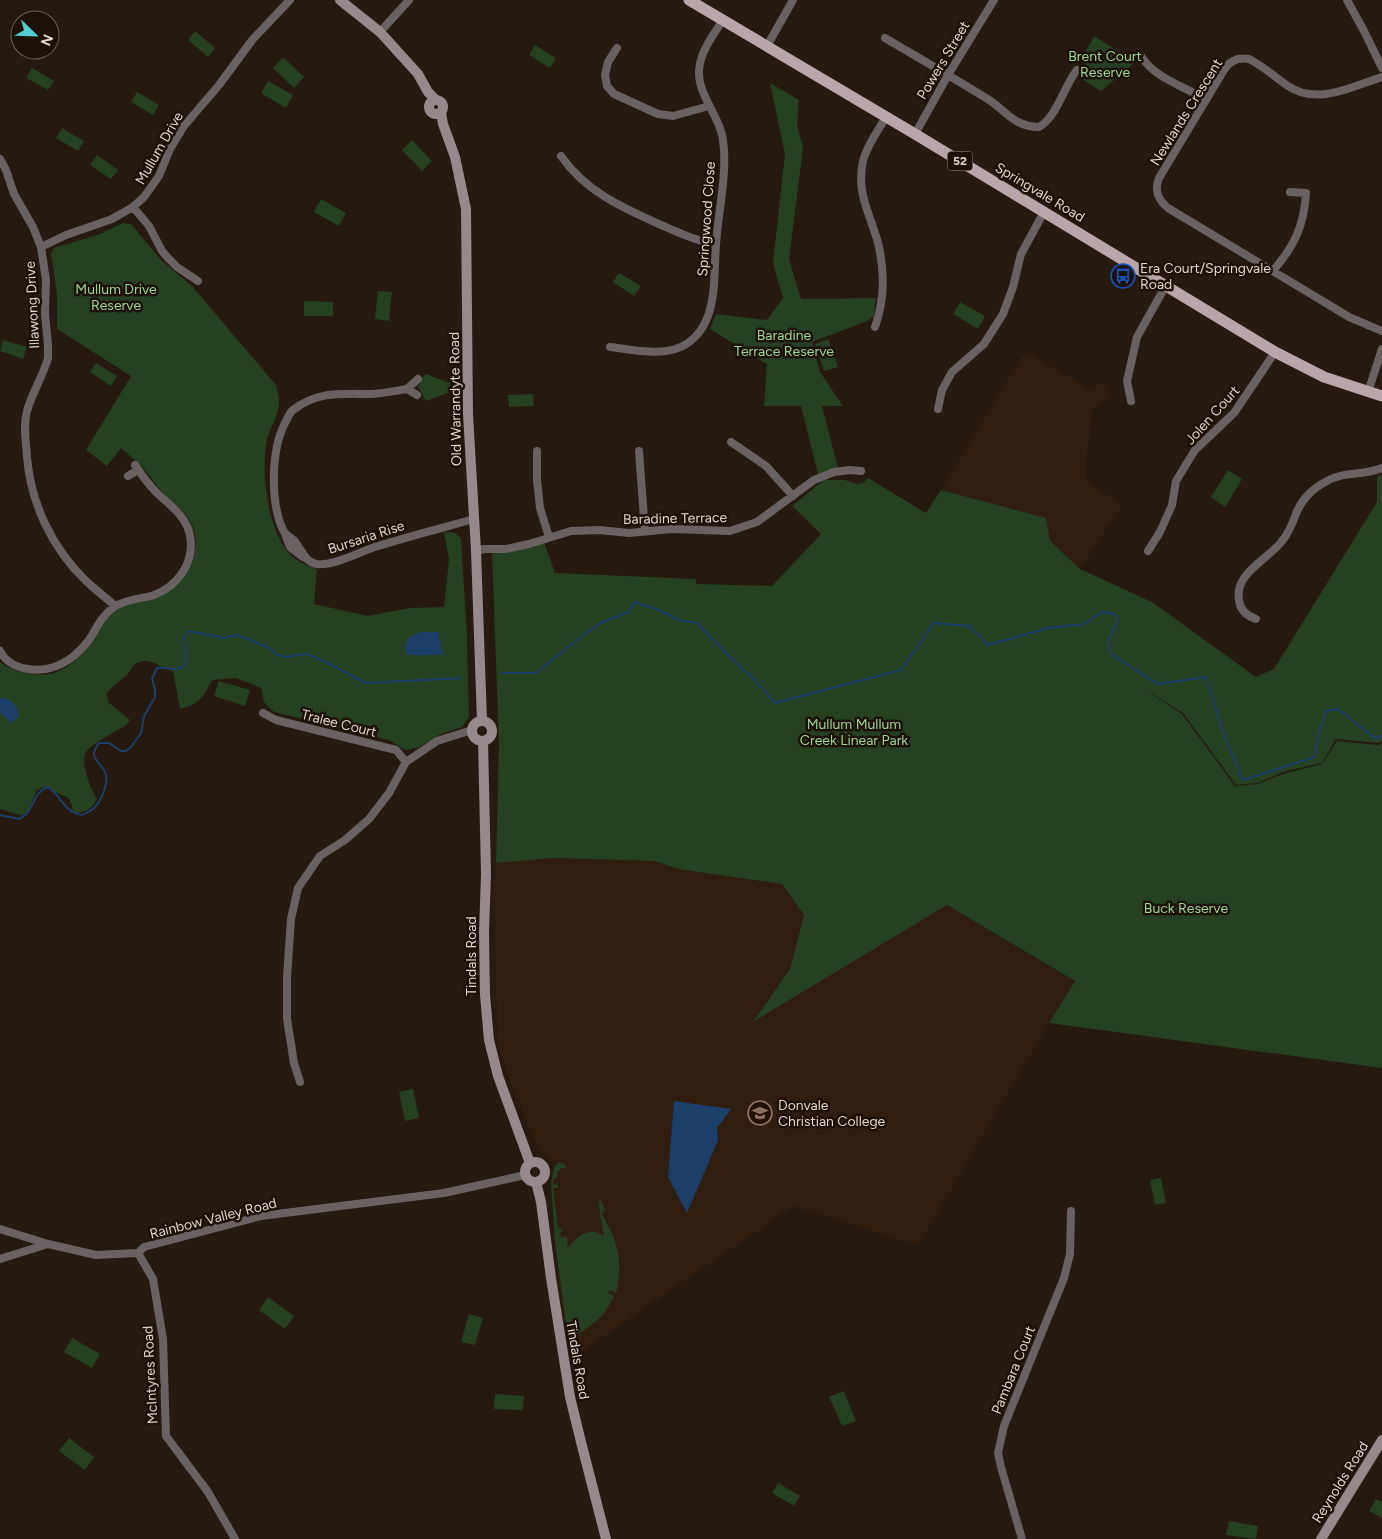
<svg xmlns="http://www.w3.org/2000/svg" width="1382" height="1539" font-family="Figtree,sans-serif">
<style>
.built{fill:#301e11}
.green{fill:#264022}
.water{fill:#1c3f6a}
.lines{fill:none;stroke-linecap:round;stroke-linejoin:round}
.stream{stroke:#1c3f6a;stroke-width:2}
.minor{stroke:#6a6163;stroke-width:8}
.secondary{stroke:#96888b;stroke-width:10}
.primary{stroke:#b8a6aa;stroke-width:11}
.labels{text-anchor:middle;stroke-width:5;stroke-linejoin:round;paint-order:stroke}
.shield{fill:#1d1108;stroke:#a59b94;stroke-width:1}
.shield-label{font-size:12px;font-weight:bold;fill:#dfd6d0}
.park-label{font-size:14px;fill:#9bd690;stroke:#1d1108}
.street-label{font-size:14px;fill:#dfd6d0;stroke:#1d1108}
.poi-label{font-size:14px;fill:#dfd6d0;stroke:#1d1108;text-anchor:start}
</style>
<rect width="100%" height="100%" fill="#261a11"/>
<path class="built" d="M1025,351l65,38 15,-7 7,15 -20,11 -7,71 37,26 -42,64 -31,-28 -4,-23 -104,-28z
M553,858l102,3 23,8 104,15 22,31 -14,54 -36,52 193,-116 128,77 -26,41 -131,222 -125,-39 -221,152 -5,-20 -9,-63 -6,-89 5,-15 -10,-16 -8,-5 -31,-74 -11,-36 -3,-157 2,-20z"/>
<path class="green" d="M195,31l20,17 -7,9 -20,-17z
M1094,36l34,21 4,1 2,5 -33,28 -19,-12 5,-7v-5l-6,-6z
M535,45l21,13 -6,10 -21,-13z
M283,57l21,20 -10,11 -21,-20z
M32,68l22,13 -6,9 -22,-12z
M268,81l25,14 -7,13 -25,-15z
M770,83l29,17 -2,24 6,24 -14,111 12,40 75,-1 -2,18 -7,5 -55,21 8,30 23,34h-21l16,62 -20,6 -17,-68h-37l3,-42 -57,-35 6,-15 51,6 16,-22 -10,-35 12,-109z
M137,92l22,13 -6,10 -22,-13z
M62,128l22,13 -6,10 -22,-13z
M412,140l20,21 -10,10 -20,-21z
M97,155l21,15 -7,9 -21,-14z
M321,199l25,14 -7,13 -25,-14z
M123,223l8,1 30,36 31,26 84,99c1,5 3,10 3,15 1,14 -9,27 -12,40 -7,32 1,96 26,117 7,6 16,9 24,12l-3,35 54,12 41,-8 35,-1 5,-48 -5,-27 11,1 6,5 6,98 2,81 -7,10 -21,7 -23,14 -13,2 -16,-10 -115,-28 -10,-10 -3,-14 -25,-10 -24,2c-9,17 -12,24 -32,29l-7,-38c-12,-3 -25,-16 -38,-7 -3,2 -5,7 -7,10 -7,7 -15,10 -21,19l1,9 22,18 -4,5c-9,6 -38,20 -41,29 -4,12 6,35 12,45 -6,11 -11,13 -23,14l-4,-13 -3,-3 -23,-10 -7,3 -10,24 -7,1 -20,-6v-147c12,10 39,16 54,11 13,-4 28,-17 36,-28 9,-11 12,-25 24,-33 15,-11 35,-9 50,-18 24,-14 40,-45 27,-71 -6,-12 -17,-19 -26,-28 -9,-9 -15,-20 -24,-29 -6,-7 -14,-12 -20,-18l-14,18 -21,-16 45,-74 -74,-47v-35l-6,-41 3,-5 46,-14z
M619,273l22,13 -7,10 -21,-14z
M378,291l14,1 -3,29 -14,-2z
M304,301l29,1v14h-29z
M960,302l25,14 -7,13 -25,-15z
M828,339l10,28 -14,4 -9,-27z
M3,340l24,7 -4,12 -23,-8z
M96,363l21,13 -6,10 -21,-14z
M426,374l24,9v9l-24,9 -8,-14 3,-8z
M533,394l1,12 -25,1 -1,-12z
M1228,470l14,9 -17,28 -14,-10z
M1382,474v267l-4,2 -42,-4 -14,24 -36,8 -29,12 -21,2 -53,-72 -45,-28 44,29 53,72 22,-2 29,-11 36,-9 15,-23 41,4 4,-2v325l-333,-45 26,-42 -128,-76 -194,117 37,-53 14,-54 -22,-31 -104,-15 -23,-8 -102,-3 -57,5 3,-119 -7,-191 52,-11 11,31 141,6v5l76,2 49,-52 -29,-28 32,-26h21l12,4 6,-1 5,-5 58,35 15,-23 105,28 4,23 30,28 72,33 104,75 18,-8 103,-167v-25z
M219,681l31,9 -5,16 -31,-10z
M413,1089l6,29 -14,3 -6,-29z
M559,1163l5,1 2,4h-4l-5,4v6h-3l-1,6 5,1v3h-5l5,40 5,2 -4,4 3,4 4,-2 2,5 -1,9c7,-12 22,-25 37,-14 -3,-13 -5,-26 -5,-39l6,12 -3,5c15,27 21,43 15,75l-1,4 -6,-3 -2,3 6,3c-10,22 -21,28 -40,41l-1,3 4,2 -5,3 -3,-2 -2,-12 -12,-89 -4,-58 3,-17z
M1161,1178l5,25 -11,2 -5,-25z
M268,1297l26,19 -9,13 -26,-19z
M469,1314l14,4 -8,27 -14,-3z
M72,1338l28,16 -8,14 -28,-16z
M844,1391l12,30 -14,5 -13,-29z
M495,1394l29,2 -1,14 -29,-1z
M69,1438l25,19 -9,13 -26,-19z
M778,1483l22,13 -6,10 -22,-13z
M1376,1499l6,3v16l-13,-7z
M1229,1521l29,5 -2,13 -30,-4z"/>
<path class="water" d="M420,632h18l5,23c-13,-1 -25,2 -37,-1l-1,-7 3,-9z
M0,698c12,0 19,8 18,19l-7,6 -11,-11z
M674,1101l57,8 -14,19 1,12 -31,73 -19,-36z"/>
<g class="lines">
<path class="stream" d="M503,673h33l42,-34 23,-16 27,-11 7,-10 24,8 20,10 18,3 38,39 21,19 19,22 126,-33 33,-47 35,3 19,19 61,-17 35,-4 18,-12 13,2 2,8 -9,20 3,12 47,30 48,-7 19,61 18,42 72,-23 3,-22 8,-24 12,-2 38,30 6,-4
M0,815l19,4c3,-2 7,-4 9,-7 7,-10 8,-21 20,-25 14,10 16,25 34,28 4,-2 8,-3 11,-6 8,-7 18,-29 11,-39 -3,-5 -10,-10 -10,-16 0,-4 3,-8 5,-11h10l12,8h5l5,-4 10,-14 3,-17 11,-19v-7l-3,-11 5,-11c6,-1 11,1 17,1 18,0 11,-19 9,-30l5,-8 36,7 14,-3 30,12 8,7 9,3 22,-3 21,9 38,20 95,-5"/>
<path class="minor" d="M1347,0l17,31 18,37
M380,32l29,-32
M885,38c34,20 67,39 101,60 19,11 27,29 53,29 18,-10 25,-41 38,-57
M767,46l26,-46
M617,48l-9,14 -3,13 2,11 7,8 44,20 15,2 36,-10
M1141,56c14,23 44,30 65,44
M1382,77c-29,9 -65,29 -94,9 -13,-9 -25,-20 -39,-27 -11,-2 -19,1 -25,11l-65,108c-5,13 -1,22 9,30l181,109 33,14
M915,134l33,-59 46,-75
M561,156c25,36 62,52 100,69 19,8 35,16 55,19
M0,159l6,11 8,24 19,33 8,20 5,33 -1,34 3,31v13c-5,18 -16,35 -21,53 -4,15 -1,30 0,46 4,47 25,91 59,124 10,9 20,17 29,25
M133,207l16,19 13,25 7,8 8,8 21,14
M41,247l25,-12 46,-16 21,-12 11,-10 15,-21 11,-27 14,-23 35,-41 34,-46 37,-39
M1273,271c21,-25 31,-44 33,-78l-16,-1
M875,327c10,-28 10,-55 3,-84 -8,-30 -22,-49 -15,-82 4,-16 15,-30 23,-44
M610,347c24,3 57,11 78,-4 10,-7 16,-16 20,-27 8,-23 6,-47 8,-71 2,-34 13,-77 6,-110 -5,-22 -24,-41 -23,-64 1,-19 14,-36 24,-51
M407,389c-12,2 -25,5 -38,5 -28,0 -52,-3 -76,16 -4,3 -5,8 -8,13 -14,27 -15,79 -2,107 3,6 10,8 13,13 7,9 9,19 21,21 18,2 44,-13 61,-18 32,-10 64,-18 96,-27
M1368,392l14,-43
M417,395l-10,-6 11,-10
M1131,401l-4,-20 10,-44 28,-50
M938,409l4,-19 10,-18 32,-28 19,-30 10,-27 8,-33 23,-42
M731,442l35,24 27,30
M537,451v29l3,28 9,29
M639,451l6,81
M128,476l10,-6
M285,534l5,13 13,10
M476,551l8,-2h22l23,-5 42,-13 28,-1 30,3 42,-4 59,2 27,-9 57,-42 20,-8 16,-2 11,1
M1148,551l12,-19 12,-27 4,-24 19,-31 39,-37 41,-61
M1256,619c-9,-3 -16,-9 -17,-19 -5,-27 30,-41 43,-59 7,-8 10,-17 14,-27 5,-14 17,-26 31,-33 17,-10 37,-5 55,-13
M0,651c5,10 16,16 28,18 25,4 46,-9 61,-29 8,-12 12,-24 25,-33 12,-8 27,-8 40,-12 24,-9 41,-33 36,-59 -3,-20 -21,-31 -34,-44 -8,-8 -15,-18 -21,-27
M263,713l13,7 120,30 10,12
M300,1082l-6,-19 -7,-44v-42l4,-58 7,-31 22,-32 25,-16 24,-21 20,-26 17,-31 31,-21 35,-11
M0,1229l48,15 48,11 42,-2 6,-6 117,-31 183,-23 81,-18
M138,1253l15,26 10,60 3,97 42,56 27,47
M0,1259l48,-15
M1022,1539l-21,-72 -3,-14 6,-27 60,-148 6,-24 1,-43"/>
<path class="secondary" d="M340,0l40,32 38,42 10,18 8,8
M429 107a7 7 0 1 1 14 0a7 7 0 1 1-14 0Z
M441,112l2,12 12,33 11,52 2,205 8,137 6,170
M472 731a10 10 0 1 1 20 0a10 10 0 1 1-20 0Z
M483,741l3,133 -2,59 1,62 4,45 9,36 32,87
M525 1172a10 10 0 1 1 20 0a10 10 0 1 1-20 0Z
M536,1182l5,20 10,76 19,119 11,45 25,97
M1321,1539l61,-99"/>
<path class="primary" d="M689,0l226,134 360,218 49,25 58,19"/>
</g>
<defs>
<g id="bus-ring" transform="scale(1.25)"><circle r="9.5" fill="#1d1108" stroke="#1a4fb4" stroke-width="1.5"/><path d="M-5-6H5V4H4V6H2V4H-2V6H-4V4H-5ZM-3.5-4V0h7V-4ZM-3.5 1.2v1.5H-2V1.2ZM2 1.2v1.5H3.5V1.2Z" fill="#1a4fb4"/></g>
<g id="school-ring" transform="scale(1.25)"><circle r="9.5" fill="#1d1108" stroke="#8d6e63" stroke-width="1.5"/><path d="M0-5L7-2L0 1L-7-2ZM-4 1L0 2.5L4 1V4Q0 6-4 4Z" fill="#8d6e63"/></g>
</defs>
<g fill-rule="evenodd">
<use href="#bus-ring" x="1123" y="276"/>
<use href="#school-ring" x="760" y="1113"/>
</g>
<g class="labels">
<rect class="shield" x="947.5" y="151.5" width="25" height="19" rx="4"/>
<g class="shield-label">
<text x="960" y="165">52</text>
</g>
<g class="park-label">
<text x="1105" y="61">Brent Court<tspan x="1105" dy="16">Reserve</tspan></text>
<text x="116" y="294">Mullum Drive<tspan x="116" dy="16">Reserve</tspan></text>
<text x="784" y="340">Baradine<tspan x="784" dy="16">Terrace Reserve</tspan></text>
<text x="854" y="729">Mullum Mullum<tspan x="854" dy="16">Creek Linear Park</tspan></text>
<text x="1186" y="913">Buck Reserve</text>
</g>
<g class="street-label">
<text transform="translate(943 60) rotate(-59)" y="5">Powers Street</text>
<text transform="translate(1186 112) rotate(-58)" y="5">Newlands Crescent</text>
<text transform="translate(159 148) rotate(-60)" y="5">Mullum Drive</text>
<text transform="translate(1040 192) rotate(31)" y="5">Springvale Road</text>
<text transform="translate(706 219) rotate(-86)" y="5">Springwood Close</text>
<text transform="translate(32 305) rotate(-93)" y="5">Illawong Drive</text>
<text transform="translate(455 399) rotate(-91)" y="5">Old Warrandyte Road</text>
<text transform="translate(1212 415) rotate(-48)" y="5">Jolen Court</text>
<text transform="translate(675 518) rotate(-1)" y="5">Baradine Terrace</text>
<text transform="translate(366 537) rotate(-18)" y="5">Bursaria Rise</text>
<text transform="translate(339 723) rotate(14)" y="5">Tralee Court</text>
<text transform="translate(471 956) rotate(-90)" y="5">Tindals Road</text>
<text transform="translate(213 1218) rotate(-14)" y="5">Rainbow Valley Road</text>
<text transform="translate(578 1360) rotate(80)" y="5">Tindals Road</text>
<text transform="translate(1013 1370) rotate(-68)" y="5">Pambara Court</text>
<text transform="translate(150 1375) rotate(-93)" y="5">McIntyres Road</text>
<text transform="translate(1340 1482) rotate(-58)" y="5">Reynolds Road</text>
</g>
<g class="poi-label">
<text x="1140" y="273">Era Court/Springvale<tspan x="1140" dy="16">Road</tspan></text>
<text x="778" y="1110">Donvale<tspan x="778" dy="16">Christian College</tspan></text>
</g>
</g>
<g transform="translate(35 35) rotate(113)"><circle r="24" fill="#1d1108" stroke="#6b6058"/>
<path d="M0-4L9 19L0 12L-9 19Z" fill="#51ccd3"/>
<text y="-8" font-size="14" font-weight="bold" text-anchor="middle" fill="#dfd6d0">N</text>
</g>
</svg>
